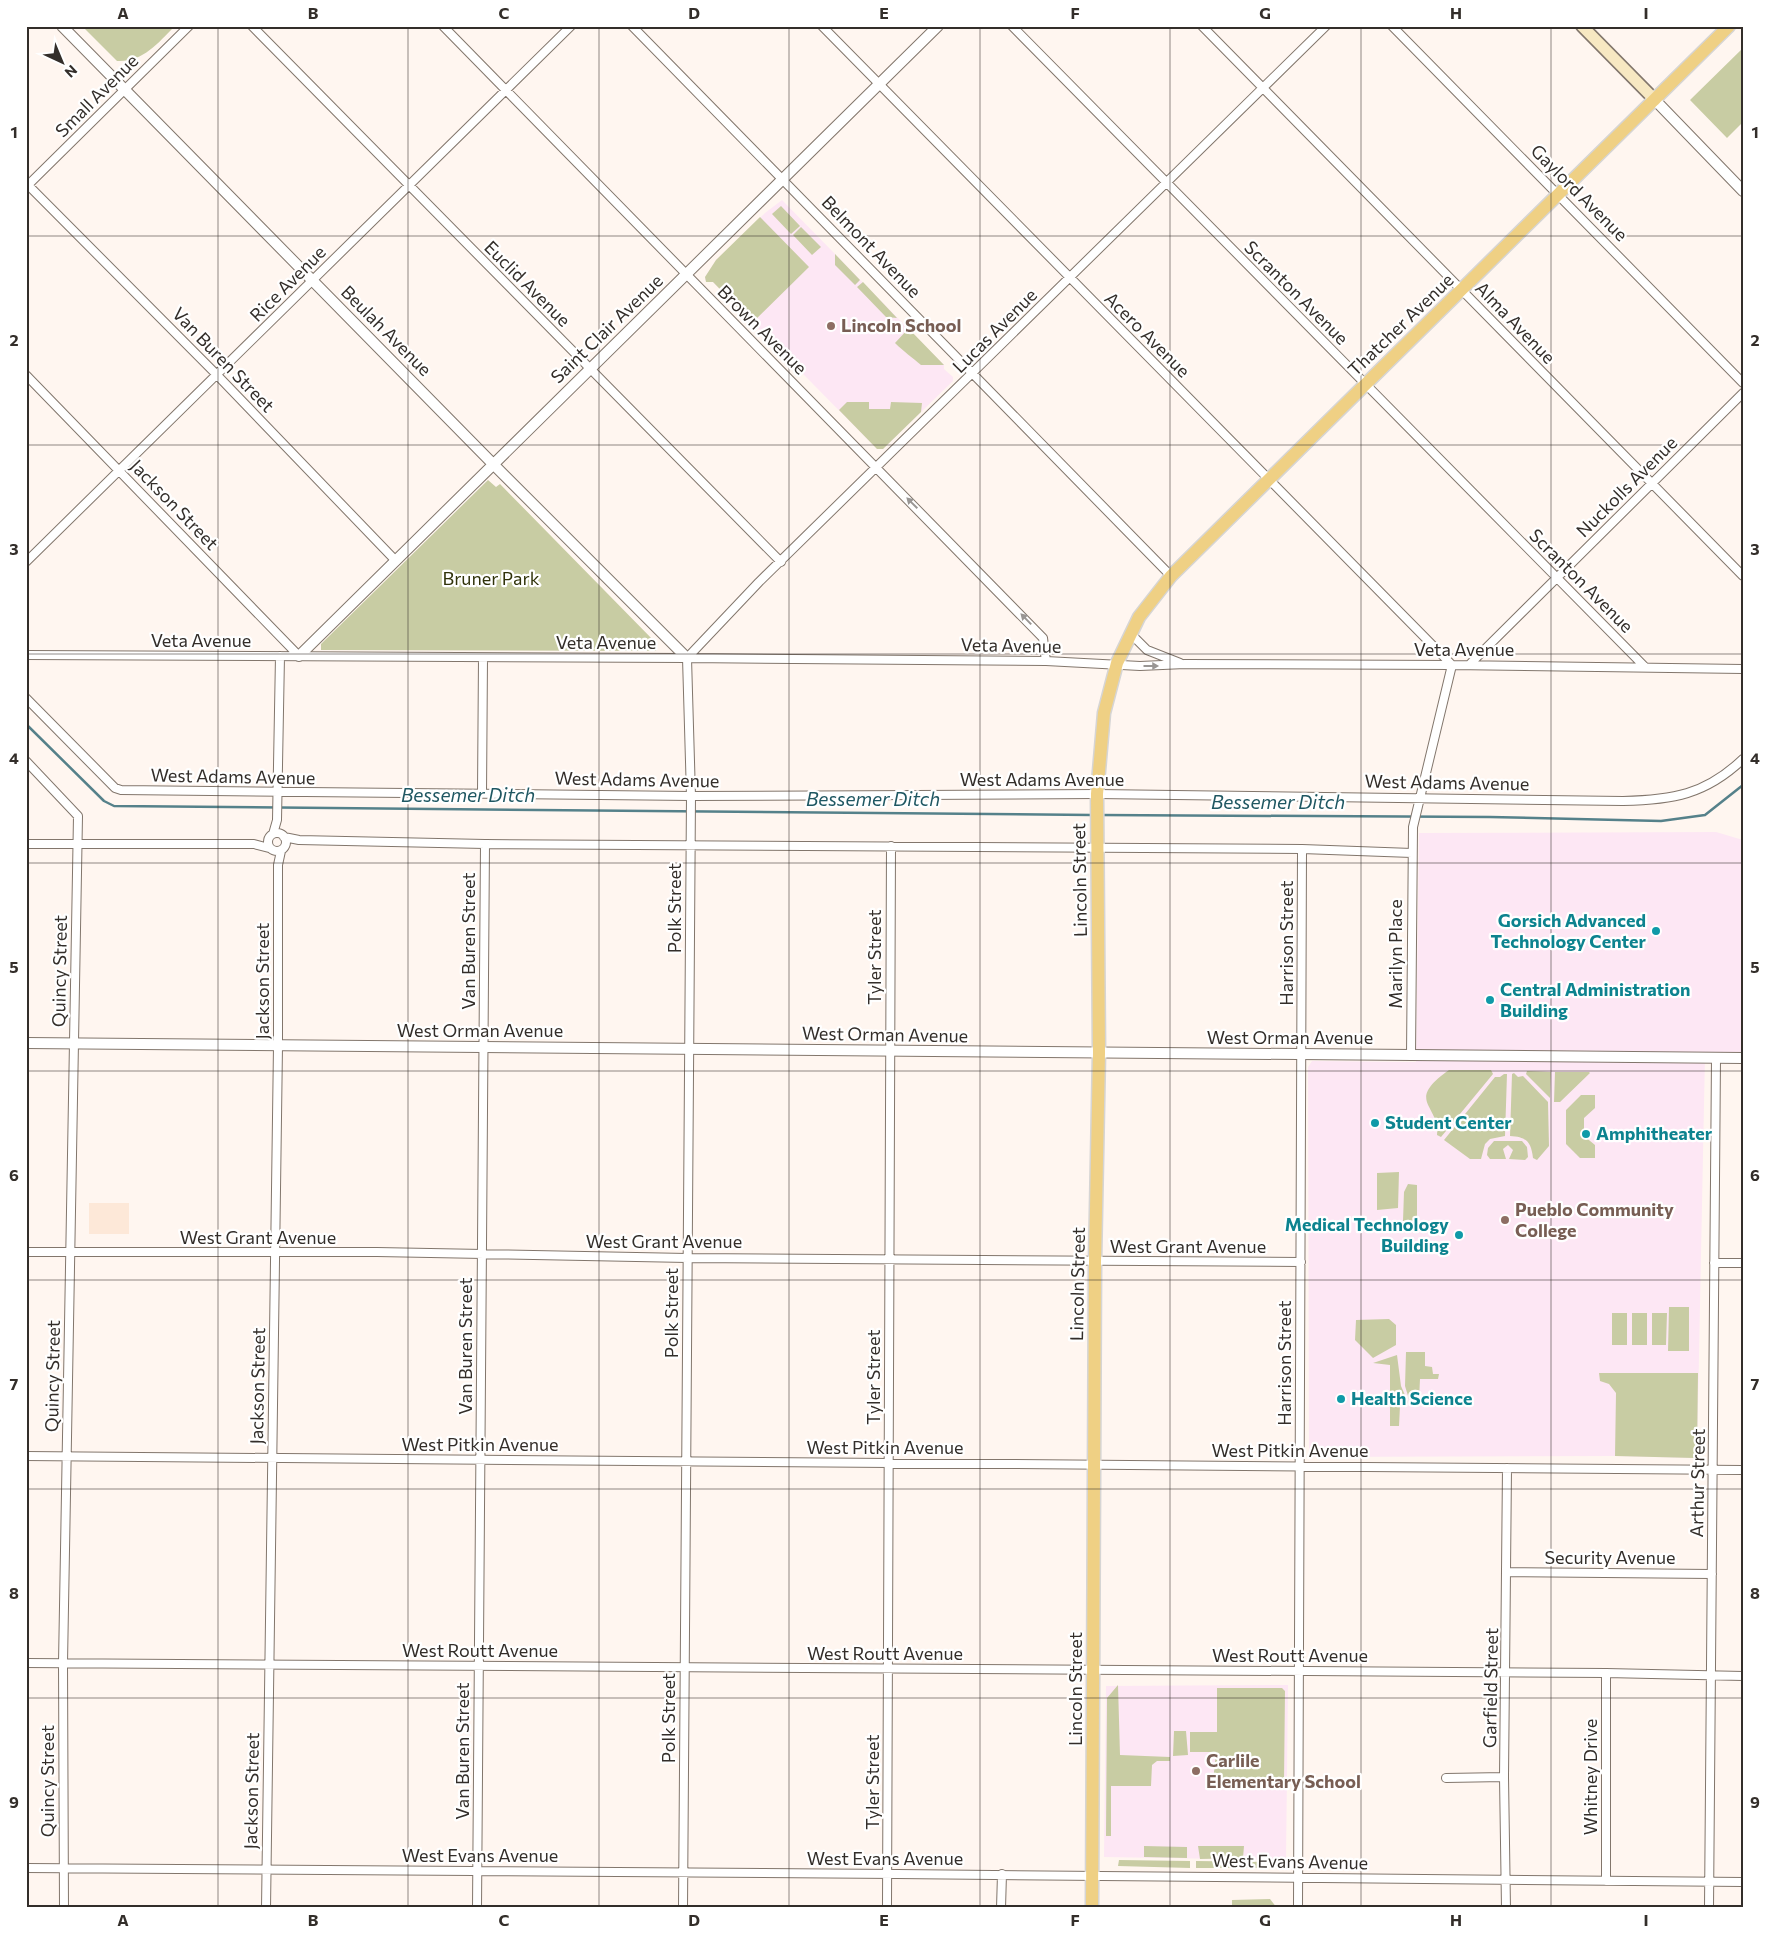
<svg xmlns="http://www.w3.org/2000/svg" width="1769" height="1934" font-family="Commissioner,sans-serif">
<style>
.built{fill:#fde8d8}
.education{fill:#fde7f4}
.green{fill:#c8cca3}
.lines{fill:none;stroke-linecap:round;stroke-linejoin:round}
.stream{stroke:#55818a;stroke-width:2.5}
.minor-casing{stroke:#82766c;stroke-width:10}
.tertiary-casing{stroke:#82766c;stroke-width:12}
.secondary-casing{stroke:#82766c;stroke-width:14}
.primary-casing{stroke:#d6d5d4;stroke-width:15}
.minor{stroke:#fff;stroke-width:8}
.tertiary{stroke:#fff;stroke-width:10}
.secondary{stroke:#f7e8c2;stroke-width:11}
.primary{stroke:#efd084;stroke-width:12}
.oneway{fill:#999694}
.grid{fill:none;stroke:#332e2a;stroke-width:1;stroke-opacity:0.55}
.education-dot{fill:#8d6e63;stroke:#fff;stroke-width:2}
.culture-dot{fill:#0f9aa8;stroke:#fff;stroke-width:2}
.labels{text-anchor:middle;stroke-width:4.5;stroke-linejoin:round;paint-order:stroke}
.street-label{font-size:18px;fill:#332e2a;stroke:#fff}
.education-label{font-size:18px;font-weight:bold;fill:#785e54;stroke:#fff;text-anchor:start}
.park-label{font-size:18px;fill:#303209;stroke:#fff}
.culture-label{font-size:18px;font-weight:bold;fill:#0d838f;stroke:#fff;text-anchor:start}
.water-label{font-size:19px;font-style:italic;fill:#1f5762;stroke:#fff}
.neatline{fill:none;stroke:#332e2a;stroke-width:2}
.grid-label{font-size:16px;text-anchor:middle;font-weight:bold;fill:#332e2a}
</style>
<rect width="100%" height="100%" fill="#fff6f0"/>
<path class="built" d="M89,1203h40v31h-40z"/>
<path class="education" d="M782,200l162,165v4l9,8v4l-70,68h-6l-124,-126 -10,-4 1,-5 -31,-32 -8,-2v-3l11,-17 49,-47z
M1716,832l27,8v212h-30l-8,3 -8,401 -3,2 -79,-2 -306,1 -1,-390 4,-6 104,1 3,-229z
M1288,1685l-2,175 -182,-3 2,-171z"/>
<path class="green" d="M82,26h93c-18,18 -32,36 -58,35z
M1743,48v74l-16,16 -37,-38z
M781,206l19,20 -9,8 -19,-20z
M760,217l49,50 -57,56 -9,-4 1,-5 -31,-32h-7l-1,-5 11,-17z
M801,227l20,20 -9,8 -19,-20z
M835,254l25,26 -5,5 -20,-20z
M863,282l34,36 -11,-1 -29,-30z
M907,330h3l34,35h-23c-9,-8 -17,-13 -26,-22z
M847,402h22v7h21l1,-7 31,1 -1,9 -38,37h-6l-38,-39z
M488,480l8,7 4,-3 157,160 -1,7 -335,-1v-6z
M1449,1070h42l2,4 -52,63 -4,-2c3,-31 -33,-33 12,-65z
M1527,1071l24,1 -1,26 -24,-24z
M1555,1072h34l1,1 -30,29h-6z
M1514,1073l4,4 5,-1 25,26 1,44 -12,14 -4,-2c-2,-16 -6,-21 -23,-22l2,-62z
M1504,1074h3l-2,62 -15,3 -5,5 -4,15h-11l-26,-19 51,-63h5z
M1581,1095h14v13l-11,10v18l11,9v13h-15l-14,-14v-34z
M1494,1141h28l5,6 1,10 -3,3 -16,-1 4,-9 -5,-5 -5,4 3,10h-16l-3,-4 1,-7z
M1399,1172l-1,36 -21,2v-37z
M1408,1184l9,1v36h-14l1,-29z
M1669,1307h20v44h-21z
M1612,1313h15v32h-15z
M1632,1313h15v32h-15z
M1652,1313h15l-1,32h-14z
M1389,1319l7,6v20l-23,13 -18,-18 1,-20z
M1406,1352h19v14l7,1 1,7h6l-1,5h-18l-1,21 -10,-1 -4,-13z
M1397,1355l4,31 7,16 -1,3 -7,1 -1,20h-9v-61l-17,-2z
M1599,1373h99l-1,83 -3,2 -79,-2 1,-63 -7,-9 -9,-3z
M1118,1685l2,70 50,2v4h-13l-5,4 -1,21h-40v50h-5l1,-138z
M1217,1688h65l3,3 -1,91h-71l3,-30h-26v-20h27z
M1174,1731h12l2,24 -15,1z
M1144,1846l43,1v11l-43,-1z
M1198,1846h46l-1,12 -43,1z
M1119,1860l71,1v7l-72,-2z
M1196,1861l77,1 -1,6h-76z
M1270,1899l7,9h-45v-8z"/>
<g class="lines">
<path class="stream" d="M26,724l78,77 10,5 978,9
M1100,815l390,2 171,4 44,-6 38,-30"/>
<g class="minor-casing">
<path id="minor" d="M252,26l529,536
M443,26l600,612 3,23
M632,26l539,550
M822,26l630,639 -39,162 -2,229
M1012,26l632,640
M1202,26l541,550
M1392,26l351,357
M26,183l191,192 179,186
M26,187l163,-161
M26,375l273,281
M26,562l545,-536
M1130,633l17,17 33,13
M26,655l661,3 359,3 94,5 45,-2 267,1 291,4
M1469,665l274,-272
M26,698l89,90 6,2 570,6 406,-2 526,7c49,-1 82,-6 120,-42
M26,761l52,55 -15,847 1,245
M482,793l1,-135
M268 842a9 9 0 1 1 18 0a9 9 0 1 1-18 0Z
M273,834l4,-14 3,-164
M284,837l15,3 186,4 817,5 110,4
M26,844h228l15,4
M26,1252h351l310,6 614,4
M1714,1263h29
M26,1456l1717,14
M1507,1572l205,2
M26,1663l1580,10 137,3
M1606,1673v208
M1446,1778l58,-1
M26,1868c572,1 1145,10 1717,14
M266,1908l12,-862v-181l3,-14
M477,1908l8,-1064
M683,1908l8,-1112 -4,-138 72,-76 567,-556
M887,1908l4,-1062
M1001,1908l1,-34
M1298,1908l4,-1059
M1506,1908l-2,-131 3,-309
M1709,1908l7,-850"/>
</g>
<g class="tertiary-casing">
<path id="tertiary" d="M62,26l432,439 193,193
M1655,100l88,91
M299,656l639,-630
M26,1043l1717,15"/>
</g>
<g class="secondary-casing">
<path id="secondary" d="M1582,26l73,74"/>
</g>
<g class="primary-casing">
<path id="primary" d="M1092,1908l3,-646 4,-209 -2,-259 7,-81 13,-50 22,-46 32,-41 558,-550"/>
</g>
<use href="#minor" class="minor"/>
<use href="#tertiary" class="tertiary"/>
<use href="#secondary" class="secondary"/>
<use href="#primary" class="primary"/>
</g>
<defs><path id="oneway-solid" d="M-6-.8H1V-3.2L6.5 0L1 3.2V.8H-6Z" transform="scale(1.25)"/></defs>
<g class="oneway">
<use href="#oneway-solid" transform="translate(912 503) rotate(-135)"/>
<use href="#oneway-solid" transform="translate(1026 619) rotate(-134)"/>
<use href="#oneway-solid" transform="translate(1151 666)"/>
</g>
<path class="grid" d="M218,26v1882M408,26v1882M599,26v1882M789,26v1882M980,26v1882M1170,26v1882M1361,26v1882M1551,26v1882M26,236h1717M26,445h1717M26,654h1717M26,863h1717M26,1071h1717M26,1280h1717M26,1489h1717M26,1698h1717"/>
<g class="education-dot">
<circle cx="831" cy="326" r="5"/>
<circle cx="1505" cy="1220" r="5"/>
<circle cx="1196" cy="1771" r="5"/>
</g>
<g class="culture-dot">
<circle cx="1656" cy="931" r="5"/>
<circle cx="1490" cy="1000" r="5"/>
<circle cx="1375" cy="1123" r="5"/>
<circle cx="1586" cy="1134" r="5"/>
<circle cx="1459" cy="1235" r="5"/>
<circle cx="1341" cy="1399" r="5"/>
</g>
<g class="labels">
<g class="street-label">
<text transform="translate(97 96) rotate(-45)" y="6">Small Avenue</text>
<text transform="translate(1579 193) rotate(45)" y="6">Gaylord Avenue</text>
<text transform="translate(871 247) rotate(46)" y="6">Belmont Avenue</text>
<text transform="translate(288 284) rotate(-45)" y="6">Rice Avenue</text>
<text transform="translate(527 284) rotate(45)" y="6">Euclid Avenue</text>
<text transform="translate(1296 293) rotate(45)" y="6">Scranton Avenue</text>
<text transform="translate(1515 323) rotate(46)" y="6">Alma Avenue</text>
<text transform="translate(1401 325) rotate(-44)" y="6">Thatcher Avenue</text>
<text transform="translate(607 329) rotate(-44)" y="6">Saint Clair Avenue</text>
<text transform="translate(762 330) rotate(45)" y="6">Brown Avenue</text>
<text transform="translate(386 331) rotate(45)" y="6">Beulah Avenue</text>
<text transform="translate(995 331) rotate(-45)" y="6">Lucas Avenue</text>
<text transform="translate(1147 335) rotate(45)" y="6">Acero Avenue</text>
<text transform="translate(223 360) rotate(46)" y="6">Van Buren Street</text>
<text transform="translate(1627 487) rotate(-45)" y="6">Nuckolls Avenue</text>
<text transform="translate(174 505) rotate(46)" y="6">Jackson Street</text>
<text transform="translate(1581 581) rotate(45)" y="6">Scranton Avenue</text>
<text x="201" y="647">Veta Avenue</text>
<text x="606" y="649">Veta Avenue</text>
<text transform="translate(1011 646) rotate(1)" y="6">Veta Avenue</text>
<text x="1464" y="656">Veta Avenue</text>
<text transform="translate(233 777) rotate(1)" y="6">West Adams Avenue</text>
<text transform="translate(637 780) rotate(1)" y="6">West Adams Avenue</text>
<text x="1042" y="786">West Adams Avenue</text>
<text transform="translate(1447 783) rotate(1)" y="6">West Adams Avenue</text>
<text transform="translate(1080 880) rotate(-91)" y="6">Lincoln Street</text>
<text transform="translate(675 908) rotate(-90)" y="6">Polk Street</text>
<text transform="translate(469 941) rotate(-90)" y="6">Van Buren Street</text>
<text transform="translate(1287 943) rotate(-90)" y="6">Harrison Street</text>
<text transform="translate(1396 954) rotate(-90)" y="6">Marilyn Place</text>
<text transform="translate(875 957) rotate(-90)" y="6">Tyler Street</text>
<text transform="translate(60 971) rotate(-89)" y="6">Quincy Street</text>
<text transform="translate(263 981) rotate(-90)" y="6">Jackson Street</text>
<text x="480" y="1037">West Orman Avenue</text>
<text transform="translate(885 1035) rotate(1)" y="6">West Orman Avenue</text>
<text x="1290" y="1044">West Orman Avenue</text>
<text x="258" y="1244">West Grant Avenue</text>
<text x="664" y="1248">West Grant Avenue</text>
<text x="1188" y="1253">West Grant Avenue</text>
<text transform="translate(1078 1284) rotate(-89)" y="6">Lincoln Street</text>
<text transform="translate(672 1313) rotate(-90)" y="6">Polk Street</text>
<text transform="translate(466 1346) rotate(-90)" y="6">Van Buren Street</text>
<text transform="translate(1285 1363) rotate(-90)" y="6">Harrison Street</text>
<text transform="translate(53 1376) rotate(-89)" y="6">Quincy Street</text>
<text transform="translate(874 1377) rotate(-90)" y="6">Tyler Street</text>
<text transform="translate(258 1386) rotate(-89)" y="6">Jackson Street</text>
<text x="480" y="1451">West Pitkin Avenue</text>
<text x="885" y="1454">West Pitkin Avenue</text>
<text x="1290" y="1457">West Pitkin Avenue</text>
<text transform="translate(1698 1483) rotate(-89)" y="6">Arthur Street</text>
<text x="1610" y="1564">Security Avenue</text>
<text x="480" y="1657">West Routt Avenue</text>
<text x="885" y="1660">West Routt Avenue</text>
<text x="1290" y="1662">West Routt Avenue</text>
<text transform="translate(1491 1688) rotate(-89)" y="6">Garfield Street</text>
<text transform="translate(1076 1689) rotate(-90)" y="6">Lincoln Street</text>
<text transform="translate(669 1718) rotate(-90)" y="6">Polk Street</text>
<text transform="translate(463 1751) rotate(-90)" y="6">Van Buren Street</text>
<text transform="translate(1591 1777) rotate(-90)" y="6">Whitney Drive</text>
<text transform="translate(48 1781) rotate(-90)" y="6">Quincy Street</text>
<text transform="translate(873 1782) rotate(-90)" y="6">Tyler Street</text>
<text transform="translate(252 1791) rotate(-89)" y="6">Jackson Street</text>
<text x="480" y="1862">West Evans Avenue</text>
<text x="885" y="1865">West Evans Avenue</text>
<text transform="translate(1290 1862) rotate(1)" y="6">West Evans Avenue</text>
</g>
<g class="education-label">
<text x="841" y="332">Lincoln School</text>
<text x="1515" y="1216">Pueblo Community<tspan x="1515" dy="21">College</tspan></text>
<text x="1206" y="1767">Carlile<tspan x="1206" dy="21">Elementary School</tspan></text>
</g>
<g class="park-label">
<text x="491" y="585">Bruner Park</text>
</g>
<g class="culture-label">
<text x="1646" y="927" text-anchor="end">Gorsich Advanced<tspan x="1646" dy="21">Technology Center</tspan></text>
<text x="1500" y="996">Central Administration<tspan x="1500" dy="21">Building</tspan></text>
<text x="1385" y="1129">Student Center</text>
<text x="1596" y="1140">Amphitheater</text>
<text x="1449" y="1231" text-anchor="end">Medical Technology<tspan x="1449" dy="21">Building</tspan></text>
<text x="1351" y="1405">Health Science</text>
</g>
<g class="water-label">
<text x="468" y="802">Bessemer Ditch</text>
<text x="873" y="806">Bessemer Ditch</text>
<text x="1278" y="809">Bessemer Ditch</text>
</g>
</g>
<rect width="1769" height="1934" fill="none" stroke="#ffffff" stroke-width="55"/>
<g transform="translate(62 62) rotate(136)" stroke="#ffffff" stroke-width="4" paint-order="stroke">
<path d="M0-4L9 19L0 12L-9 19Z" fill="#332e2a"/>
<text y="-8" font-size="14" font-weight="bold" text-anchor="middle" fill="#332e2a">N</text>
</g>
<rect x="28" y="28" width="1714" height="1878" class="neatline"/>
<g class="grid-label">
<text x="123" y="19">A</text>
<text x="313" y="19">B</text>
<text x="504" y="19">C</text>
<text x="694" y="19">D</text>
<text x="884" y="19">E</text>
<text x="1075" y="19">F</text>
<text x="1265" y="19">G</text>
<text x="1456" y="19">H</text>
<text x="1646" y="19">I</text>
<text x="14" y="138">1</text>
<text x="1755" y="138">1</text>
<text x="14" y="346">2</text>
<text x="1755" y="346">2</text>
<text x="14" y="555">3</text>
<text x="1755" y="555">3</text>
<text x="14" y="764">4</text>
<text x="1755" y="764">4</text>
<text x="14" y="973">5</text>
<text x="1755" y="973">5</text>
<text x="14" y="1181">6</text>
<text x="1755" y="1181">6</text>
<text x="14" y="1390">7</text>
<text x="1755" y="1390">7</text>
<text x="14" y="1599">8</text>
<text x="1755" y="1599">8</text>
<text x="14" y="1808">9</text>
<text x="1755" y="1808">9</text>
<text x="123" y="1926">A</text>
<text x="313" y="1926">B</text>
<text x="504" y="1926">C</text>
<text x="694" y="1926">D</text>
<text x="884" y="1926">E</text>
<text x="1075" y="1926">F</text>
<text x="1265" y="1926">G</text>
<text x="1456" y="1926">H</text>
<text x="1646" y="1926">I</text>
</g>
</svg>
